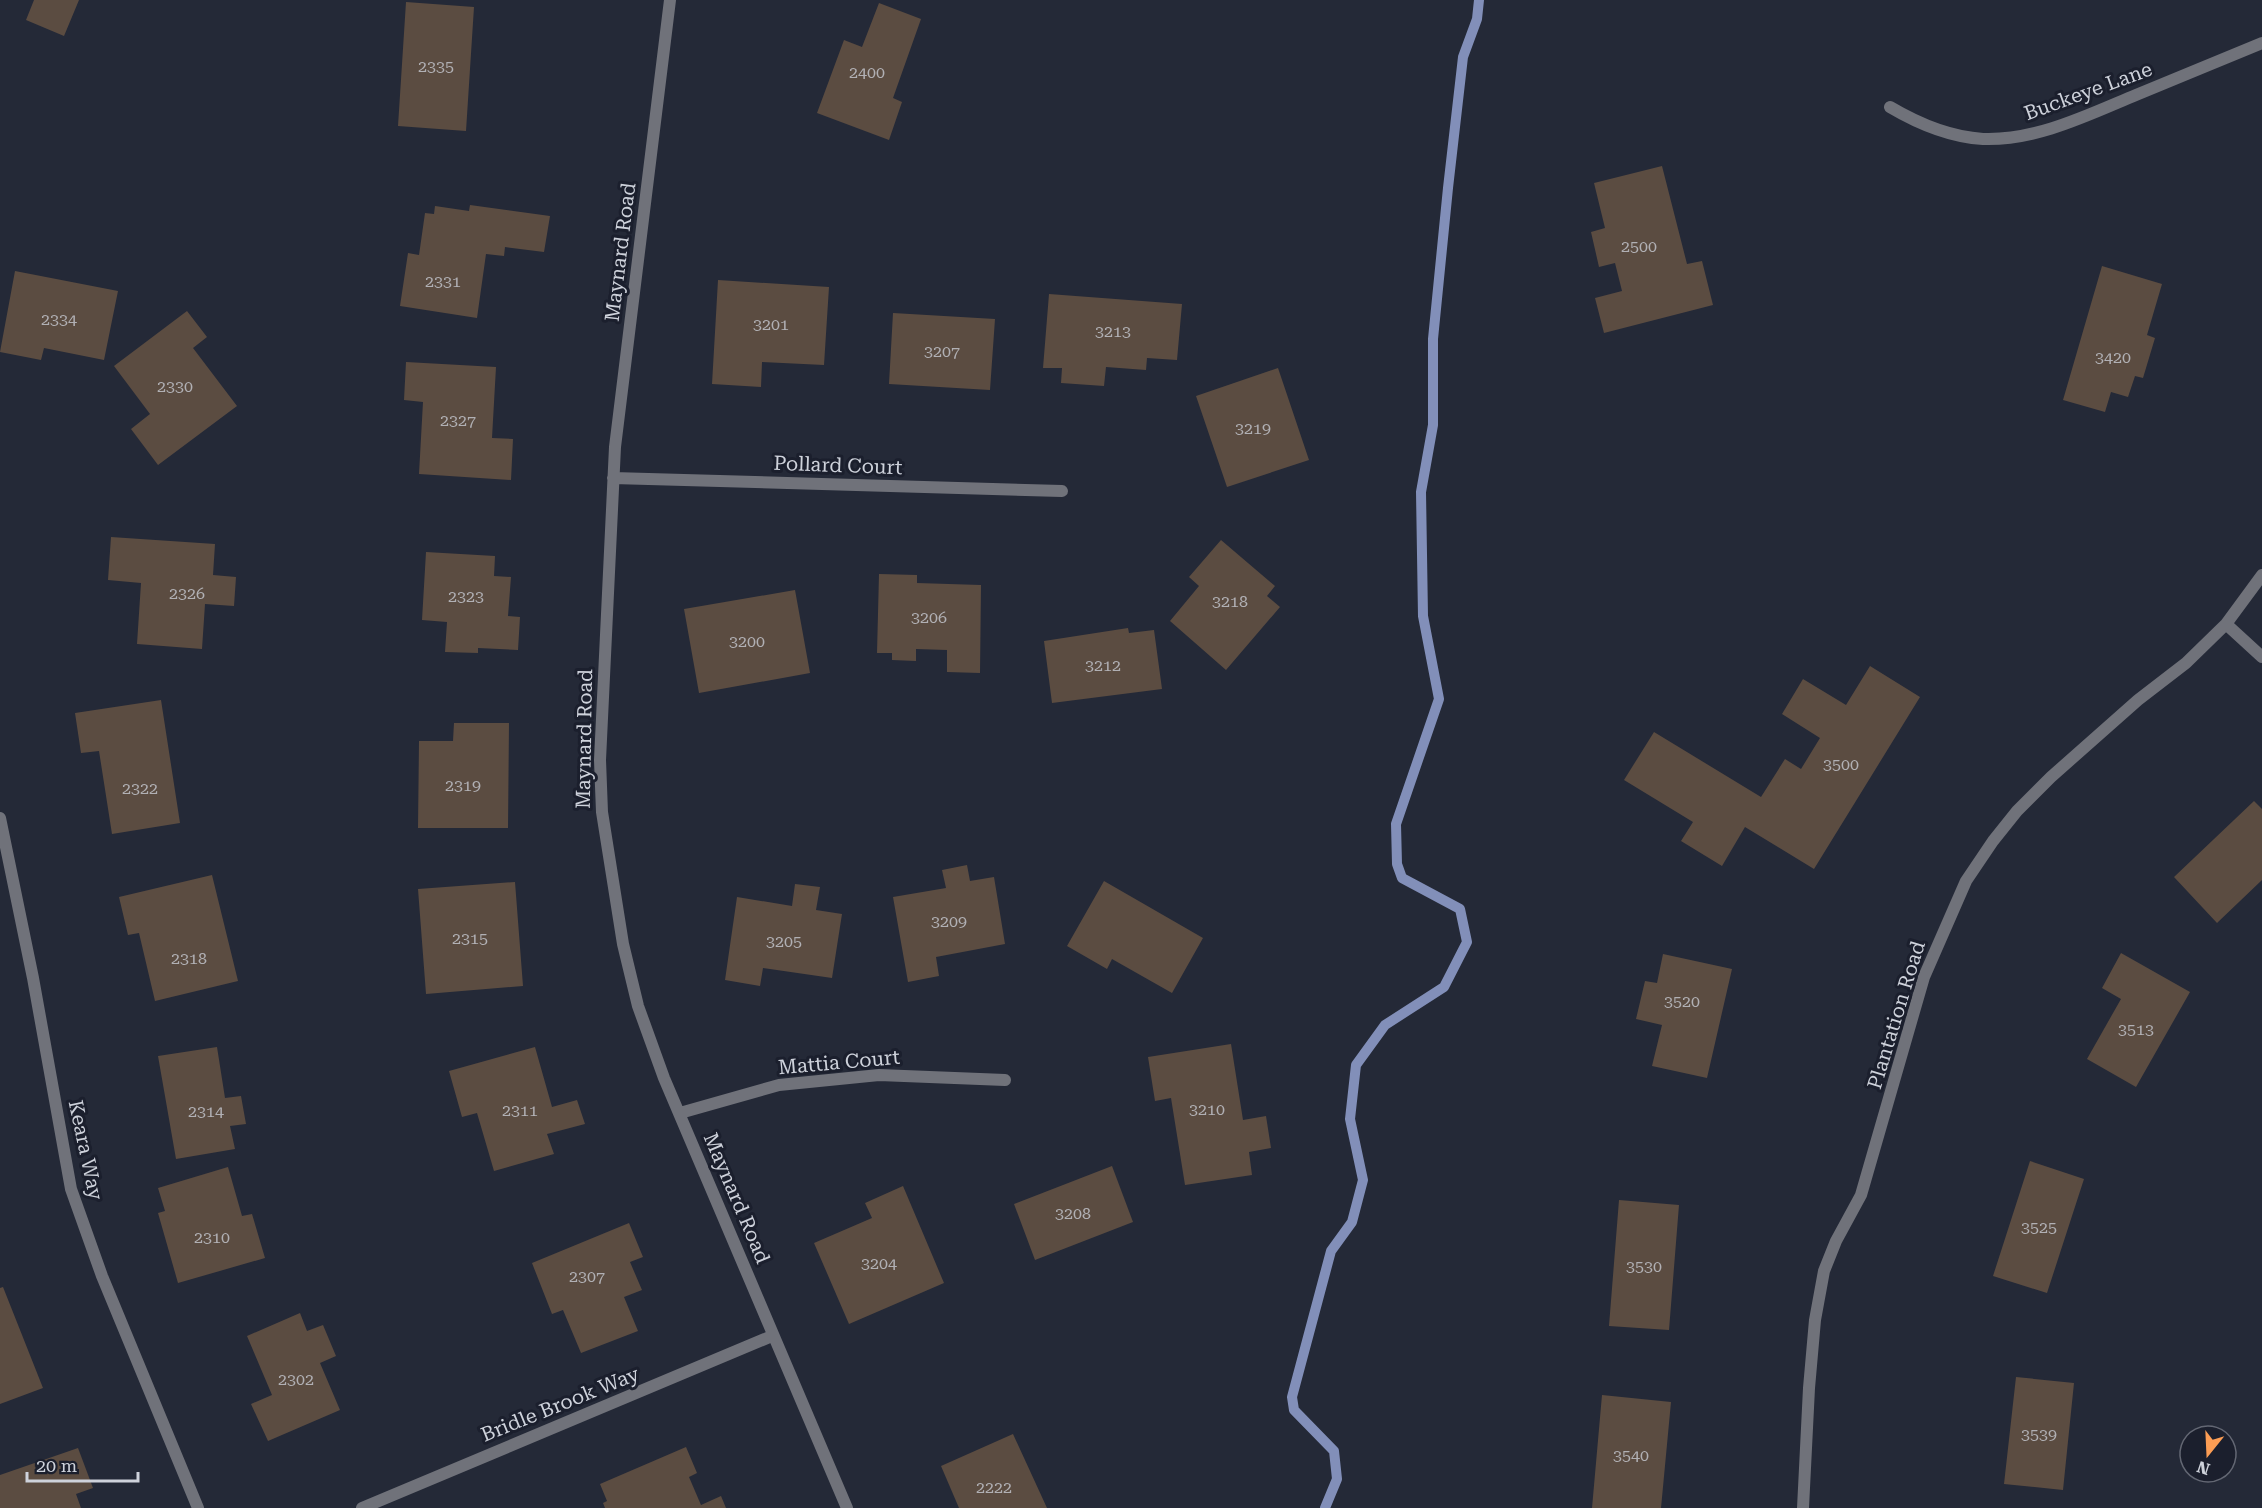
<svg xmlns="http://www.w3.org/2000/svg" width="2262" height="1508" font-family="'Roboto Serif',serif">
<style>
.lines{fill:none;stroke-linecap:round;stroke-linejoin:round}
.stream{stroke:#828fb9;stroke-width:10}
.building{fill:#5b4c41}
.minor{stroke:#70727a;stroke-width:12}
.labels{text-anchor:middle;stroke-width:6;stroke-linejoin:round;paint-order:stroke}
.number-label{font-size:16px;fill:#b1b0b4}
.street-label{font-size:20px;fill:#ced2db;stroke:#1b1f2d}
</style>
<rect width="100%" height="100%" fill="#242937"/>
<g class="lines">
<path class="stream" d="M1325,1508l12,-29 -3,-28 -40,-41 -2,-13 39,-146 21,-29 11,-42 -13,-61 6,-54 29,-40 59,-38 23,-45 -7,-33 -58,-31 -5,-14 -1,-40 43,-125 -16,-83 -2,-124 12,-67v-86l15,-151 15,-131 14,-38 2,-19"/>
</g>
<path class="building" d="M34,0h45l-15,36 -38,-16z
M406,2l68,5 -8,124 -68,-5z
M879,3l42,16 -28,79 9,4 -13,38 -72,-27 27,-73 18,7z
M1662,166l25,98 15,-3 11,44 -109,28 -9,-35 27,-7 -7,-28 -16,4 -8,-35 14,-4 -11,-45z
M470,205l80,11 -6,36 -39,-5 -1,9 -18,-2 -9,64 -77,-12 8,-53 11,2 6,-42 9,1 1,-8 34,5z
M2102,266l60,18 -15,51 8,3 -12,40 -8,-2 -7,21 -17,-5 -6,20 -42,-12z
M15,271l103,20 -14,69 -60,-12 -3,12 -41,-8z
M718,280l111,7 -5,78 -62,-3 -1,25 -49,-3z
M1049,294l133,10 -5,56 -30,-2 -1,12 -40,-3 -2,19 -43,-3 1,-15h-19z
M187,311l20,26 -14,11 44,58 -79,59 -27,-36 19,-15 -36,-48z
M893,313l102,6 -5,71 -101,-6z
M406,362l90,5 -4,71 21,1 -2,41 -92,-6 4,-72 -19,-2z
M1278,368l31,92 -82,27 -31,-91z
M111,537l104,7 -2,31 23,2 -2,29 -29,-2 -3,45 -65,-5 4,-61 -33,-3z
M1221,540l54,46 -8,10 13,11 -54,63 -56,-49 29,-35 -10,-9z
M426,552l69,4 -1,20 17,1 -3,39 12,1 -2,33 -40,-2v5l-33,-1 2,-30 -25,-2z
M879,574l38,1v8l64,2 -1,88 -33,-1v-22l-31,-1v12l-24,-1v-7h-15z
M795,590l15,83 -111,20 -15,-84z
M1128,628l1,5 25,-3 8,59 -110,14 -8,-62z
M1870,666l50,31 -106,172 -69,-42 -23,39 -41,-25 12,-19 -69,-42 30,-48 107,65 24,-38 16,10 19,-31 -38,-24 21,-35 43,26z
M161,700l19,123 -68,11 -13,-83 -18,2 -6,-40z
M454,723h55l-1,105h-90l1,-87h34z
M2254,801l8,8v71l-45,43 -43,-46z
M967,865l3,16 24,-4 11,67 -69,13 3,19 -31,6 -15,-85 53,-9 -4,-18z
M212,875l26,106 -83,20 -16,-68 -11,2 -9,-38z
M1104,881l99,57 -31,55 -60,-34 -5,10 -40,-23z
M515,882l8,104 -97,8 -8,-105z
M795,884l25,3 -4,23 26,4 -10,64 -69,-10 -3,18 -35,-6 12,-83 55,9z
M2121,953l69,39 -54,95 -49,-28 34,-60 -19,-11z
M1663,954l69,15 -25,109 -55,-12 10,-41 -26,-6 9,-38 12,2z
M1231,1044l12,76 23,-4 5,32 -22,4 3,23 -67,10 -14,-87 -16,3 -7,-44z
M217,1047l8,51 16,-2 5,28 -16,2 5,23 -59,10 -18,-103z
M535,1047l17,60 25,-7 8,24 -38,10 7,20 -60,17 -17,-58 -15,4 -13,-46z
M2030,1161l54,18 -37,114 -54,-17z
M1112,1166l21,56 -98,38 -21,-56z
M228,1167l14,49 10,-2 13,44 -87,25 -20,-70 7,-2 -7,-23z
M903,1186l41,97 -95,41 -35,-81 58,-25 -7,-15z
M1619,1200l60,5 -10,125 -60,-4z
M629,1223l14,34 -13,5 12,28 -18,7 14,34 -57,22 -18,-43 -11,4 -20,-51z
M3,1287l40,101 -43,16v-116z
M300,1313l7,18 16,-6 13,31 -16,7 20,47 -72,31 -17,-37 21,-9 -25,-59z
M2016,1377l58,6 -11,107 -59,-6z
M1602,1395l69,7 -10,106h-69z
M1013,1434l34,74h-88l-18,-42z
M686,1447l11,26 -8,4 12,28 20,-9 5,12h-121l-2,-5 4,-2 -7,-17z
M78,1448l15,40 -17,6 5,14h-81v-33z"/>
<g class="lines">
<path class="minor" d="M670,0l-55,447 -15,313 2,52 21,132 15,62 26,72 183,430
M1890,107c27,16 61,30 93,32 53,2 105,-24 153,-44 42,-17 84,-35 126,-52
M613,478l449,13
M2226,624l36,33
M0,818l33,160 38,211 31,87 96,232
M680,1113l99,-28 100,-10 126,5
M362,1508l410,-172
M1803,1508l6,-120 6,-68 9,-49 12,-30 25,-46 63,-218 42,-96 27,-40 24,-30 34,-34 87,-77 48,-37 40,-39 36,-49"/>
</g>
<g class="labels">
<g class="number-label">
<text x="436" y="72">2335</text>
<text x="867" y="78">2400</text>
<text x="1639" y="252">2500</text>
<text x="443" y="287">2331</text>
<text x="59" y="325">2334</text>
<text x="771" y="330">3201</text>
<text x="1113" y="337">3213</text>
<text x="942" y="357">3207</text>
<text x="2113" y="363">3420</text>
<text x="175" y="392">2330</text>
<text x="458" y="426">2327</text>
<text x="1253" y="434">3219</text>
<text x="187" y="599">2326</text>
<text x="466" y="602">2323</text>
<text x="1230" y="607">3218</text>
<text x="929" y="623">3206</text>
<text x="747" y="647">3200</text>
<text x="1103" y="671">3212</text>
<text x="1841" y="770">3500</text>
<text x="463" y="791">2319</text>
<text x="140" y="794">2322</text>
<text x="949" y="927">3209</text>
<text x="470" y="944">2315</text>
<text x="784" y="947">3205</text>
<text x="189" y="964">2318</text>
<text x="1682" y="1007">3520</text>
<text x="2136" y="1035">3513</text>
<text x="1207" y="1115">3210</text>
<text x="520" y="1116">2311</text>
<text x="206" y="1117">2314</text>
<text x="1073" y="1219">3208</text>
<text x="2039" y="1233">3525</text>
<text x="212" y="1243">2310</text>
<text x="879" y="1269">3204</text>
<text x="1644" y="1272">3530</text>
<text x="587" y="1282">2307</text>
<text x="296" y="1385">2302</text>
<text x="2039" y="1440">3539</text>
<text x="1631" y="1461">3540</text>
<text x="994" y="1493">2222</text>
</g>
<g class="street-label">
<text transform="translate(2088 91) rotate(-20)" y="7">Buckeye Lane</text>
<text transform="translate(620 252) rotate(-83)" y="7">Maynard Road</text>
<text transform="translate(838 465) rotate(2)" y="7">Pollard Court</text>
<text transform="translate(584 739) rotate(-89)" y="7">Maynard Road</text>
<text transform="translate(1896 1015) rotate(-73)" y="7">Plantation Road</text>
<text transform="translate(839 1062) rotate(-5)" y="7">Mattia Court</text>
<text transform="translate(86 1150) rotate(78)" y="7">Keara Way</text>
<text transform="translate(737 1198) rotate(67)" y="7">Maynard Road</text>
<text transform="translate(560 1404) rotate(-22)" y="7">Bridle Brook Way</text>
</g>
</g>
<g transform="translate(2208 1454) rotate(198)"><circle r="28" fill="#1b1f2d" stroke="#636773" stroke-width="1.5"/>
<path d="M0-4.5L10 22L0 15L-10 22Z" fill="#fc9d54"/>
<text y="-9" font-size="16" font-weight="bold" text-anchor="middle" fill="#ced2db">N</text>
</g>
<path d="M27 1472v9h111v-9" fill="none" stroke="#ced2db" stroke-width="3"/>
<text x="36" y="1472" font-size="18" fill="#ced2db" stroke="#1b1f2d" stroke-width="4.5" paint-order="stroke">20 m</text>
</svg>
